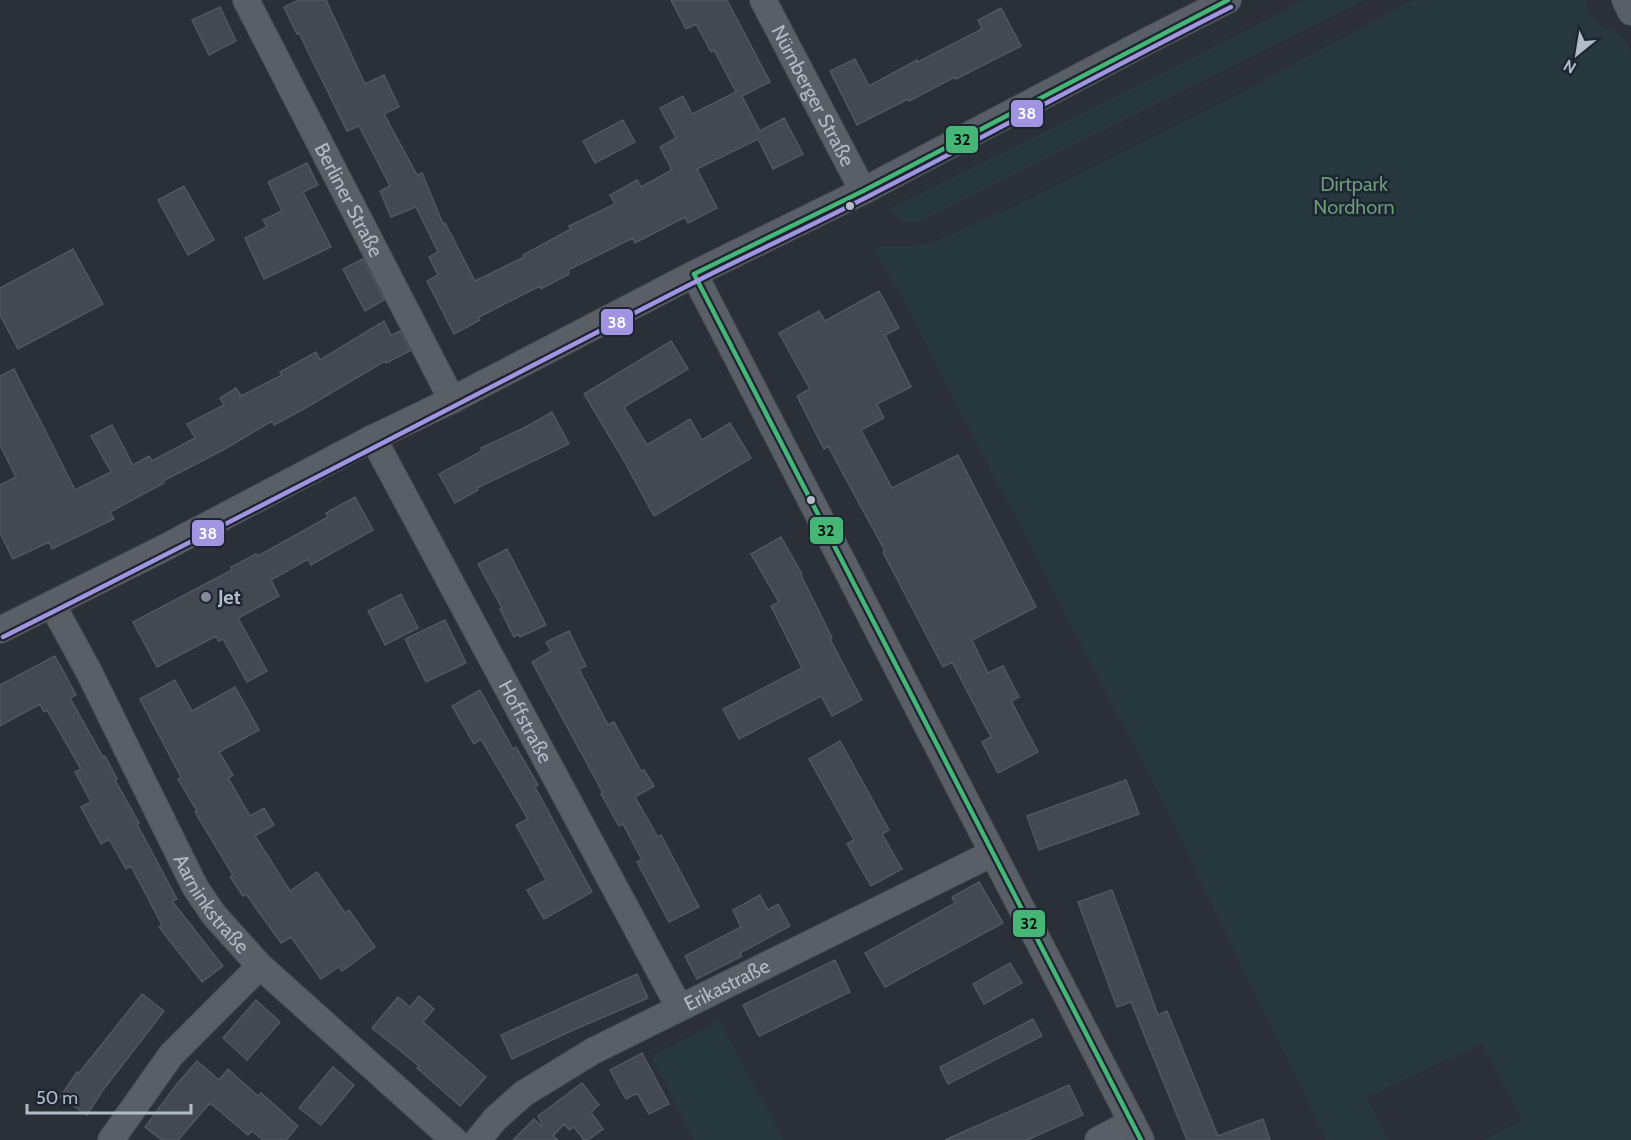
<svg xmlns="http://www.w3.org/2000/svg" width="1631" height="1140" font-family="Cabin,sans-serif">
<style>
.green{fill:#27393e}
.building{fill:#444850;stroke:#52575f;stroke-width:1.5}
.lines{fill:none;stroke-linecap:round;stroke-linejoin:round}
.minor-casing{stroke:#464a51;stroke-width:28}
.minor{stroke:#5a5e66;stroke-width:26}
.bus-1-casing{stroke:#1d2533;stroke-width:9}
.bus-2-casing{stroke:#1d2533;stroke-width:9}
.bus-1{stroke:#46b676;stroke-width:4.5}
.bus-2{stroke:#a194e0;stroke-width:4.5}
.bus-dot{fill:#b3bbc9;stroke:#1d2533;stroke-width:2}
.poi-dot{fill:#838a96;stroke:#1d2533;stroke-width:2}
.labels{text-anchor:middle;stroke-width:5;stroke-linejoin:round;paint-order:stroke}
.street-label{font-size:20px;fill:#b3bbc9;stroke:#1d2533}
.park-label{font-size:20px;fill:#6a9a76;stroke:#1d2533}
.poi-label{font-size:20px;font-weight:bold;fill:#b3bbc9;stroke:#1d2533;text-anchor:start}
.line-badge{stroke:#1d2533;stroke-width:2}
.badge-label{font-size:16px;text-anchor:middle;font-weight:bold;fill:#fff}
.pale-badge-label{font-size:16px;text-anchor:middle;font-weight:bold;fill:#111}
</style>
<rect width="100%" height="100%" fill="#2a2f38"/>
<path class="green" d="M1303,0h63l-447,222h-14l-16,-13 302,-150z
M1413,0h174c-2,28 23,25 35,36 4,4 7,13 9,18v1086h-147l37,-20 -39,-76 -115,53 22,43h-63l-168,-347 -263,-508 -23,-37 8,-2h33l24,-5 77,-35 211,-105z
M720,1020l63,120h-89l-43,-84z"/>
<path class="building" d="M299,0h27l39,84 19,-9 15,32 -15,7 33,61 5,-2 21,51 2,-1 30,58 49,-24 -1,-2 48,-26 -2,-3 46,-22 -5,-9 27,-15 4,7 31,-17 -12,-23 16,-9 -16,-30 23,-12 9,18 44,-22 -22,-42 -3,2 -15,-28 -10,5 -15,-29h56l43,82 -28,14 18,35 24,-13 19,36 -30,15 -15,-30 -61,30 20,39 -29,15 -3,-6 -50,26 -2,-5 -65,32 1,4 -28,15 -1,-3 -61,31 1,3 -26,14 -27,-53 11,-6 -9,-18 9,-5 -22,-45 -25,10 -11,-26 10,-5 -31,-60 -12,5 -48,-98 -2,1 -13,-27z
M220,7l16,34 -27,14 -17,-35z
M1001,8l20,38 -65,33 -1,-2 -46,24 -1,-2 -51,26 -27,-54 25,-12 14,27 48,-26 1,2 64,-33 -4,-9z
M623,120l12,22 -40,21 -12,-22z
M307,163l11,22 -15,7 28,55 -67,32 -19,-41 22,-11 -4,-7 19,-9 -14,-29z
M184,186l30,54 -26,15 -30,-55z
M73,249l30,55 -85,45 -18,-34v-27z
M363,259l21,41 -19,11 -22,-42z
M879,291l20,37 -14,7 26,52 -34,17 7,14 -23,12 31,58 66,-33 78,152 -64,33 16,33 15,-7 16,31 -8,4 27,51 -40,21 -16,-31 9,-5 -39,-75 -9,5 -60,-115 2,-1 -57,-105 -4,3 -27,-53 13,-7 -31,-56 40,-22 6,10z
M384,321l7,14 9,-4 10,20 -24,12 -1,-2 -83,49 -28,15 -2,-4 -49,29 -60,31 1,2 -54,29 4,7 -62,30 -3,-7 -36,17 -13,-26v-48l16,-8 -16,-32v-69l14,-7 61,121 36,-18 -20,-36 21,-11 21,40 16,-9 3,5 43,-23 -8,-14 37,-19 -4,-7 16,-10 5,8 41,-21 -2,-3 36,-20 4,8z
M671,341l17,28 -64,38 23,38 43,-26 12,21 28,-17 21,35 -97,58 -31,-57 -39,-65z
M552,412l17,32 -92,44 1,2 -23,13 -16,-29 43,-23 -1,-3 45,-21z
M355,497l18,33 -62,35 -3,-6 -37,21 8,16 -41,22 29,53 -20,11 -24,-43 -4,2 -3,-5 -59,31 -24,-45 99,-52 -1,-3 25,-13 2,2 70,-39 -2,-4z
M781,537l21,37 -1,1 31,63 -2,1 32,61 -30,16 -11,-20 -82,43 -16,-30 79,-41 -31,-62 8,-4 -28,-48z
M507,549l39,76 -26,12 -1,-3 -5,3 -14,-28 2,-1 -24,-44z
M401,594l17,34 -33,17 -17,-34z
M445,620l21,43 -40,19 -21,-43z
M569,631l17,35 -7,3 29,56 6,-3 27,49 3,-1 10,16 -19,11 23,40 3,-2 38,72 -30,15 -32,-60 5,-2 -19,-36 -4,2 -18,-32 2,-1 -71,-131 19,-11 -5,-9z
M55,656l21,39 -6,3 33,59 2,-1 12,23 -2,1 24,43 -2,1 40,75 -5,2 51,65 -21,16 -43,-55 3,-2 -31,-59 -5,3 -17,-30 -8,5 -20,-37 10,-5 -16,-30 6,-3 -34,-59 -3,2 -4,-8 -40,22v-41z
M175,680l17,31 43,-24 24,43 -40,22 14,23 -5,3 22,38 14,-8 10,17 -19,11 35,55 27,-19 28,41 4,-3 26,37 -33,24 -3,-4 -18,12 -30,-42 -10,6 -35,-49 -3,2 -13,-19 3,-2 -38,-63 2,-1 -19,-32 3,-2 -41,-78z
M480,690l33,59 3,-2 22,38 -3,2 57,105 -48,27 -17,-29 19,-10 -30,-55 12,-6 -47,-80 -7,5 -22,-38z
M840,741l49,89 -7,4 20,35 -31,17 -24,-42 7,-4 -45,-81z
M1126,780l13,34 -100,36 -12,-34z
M979,882l24,41 -118,64 -20,-34 90,-50 -3,-6z
M1112,890l46,125 9,-4 51,125 45,-17 7,21h-83l-56,-138 -14,5 -39,-105z
M760,895l8,15 10,-6 12,22 -50,27 2,3 -45,23 -12,-23 56,-29 -8,-17z
M835,960l15,32 -91,44 -16,-31z
M1010,963l12,20 -38,21 -11,-20z
M637,974l11,24 -77,33 -59,28 -11,-24z
M142,994l22,17 -61,79 -16,25 -27,-18 17,-25 2,1z
M419,996l15,13 -11,13 63,55 -26,29 -43,-38 2,-2 -47,-38 26,-31 12,10z
M256,1000l24,22 -33,38 -24,-22z
M1033,1019l9,17 -94,48 -8,-17z
M642,1053l27,51 -20,10 -12,-21 -11,6 -16,-29z
M197,1061l22,19 9,-11 30,27 3,-3 37,33 -12,14h-23l-11,-9 -4,4 -38,-32 -32,37h-16l-17,-13 32,-43z
M333,1067l21,18 -33,40 -22,-17z
M582,1083l17,22 -8,7 12,17 -15,11h-4l-10,-13 -5,3 -5,-6 -11,12 5,4h-45l21,-21 9,8 -5,-11z
M1069,1085l14,30 -56,25h-82z"/>
<g class="lines">
<g class="minor-casing">
<g id="minor">
<path id="s1" d="M246,0l206,400"/>
<path id="s2" d="M763,0l100,191"/>
<path d="M1625,0l6,12"/>
<path d="M694,274l447,866"/>
<path id="s3" d="M373,438l306,569"/>
<path id="s4" d="M52,604l37,68 106,215 19,28 46,51 194,174"/>
<path d="M0,630l162,-81 211,-111 79,-38 242,-126 169,-83 286,-151 79,-40"/>
<path d="M111,1140l60,-85 89,-89"/>
<path id="s5" d="M478,1140l17,-21 28,-25 70,-43 400,-198"/>
<path d="M1098,1140l34,-18"/>
</g>
</g>
<use href="#minor" class="minor"/>
<g class="bus-1-casing">
<path id="bus-1" d="M694,274l447,866
M694,274l169,-83 365,-191"/>
</g>
<g class="bus-2-casing">
<path id="bus-2" d="M3,637c232,-116 461,-237 692,-355 57,-29 116,-56 174,-86 121,-62 241,-128 362,-189"/>
</g>
<use href="#bus-1" class="bus-1"/>
<use href="#bus-2" class="bus-2"/>
</g>
<g class="bus-dot">
<circle cx="850" cy="206" r="5"/>
<circle cx="811" cy="500" r="5"/>
</g>
<circle class="poi-dot" cx="206" cy="597" r="6"/>
<g class="labels">
<g class="street-label">
<text dy="7" stroke="none"><textPath href="#s2" startOffset="108">Nürnberger Straße</textPath></text>
<text dy="7" stroke="none"><textPath href="#s1" startOffset="225">Berliner Straße</textPath></text>
<text dy="7" stroke="none"><textPath href="#s3" startOffset="322">Hoffstraße</textPath></text>
<text dy="7" stroke="none"><textPath href="#s4" startOffset="340">Aarninkstraße</textPath></text>
<text dy="7" stroke="none"><textPath href="#s5" startOffset="296">Erikastraße</textPath></text>
</g>
<g class="park-label">
<text x="1354" y="191">Dirtpark<tspan x="1354" dy="23">Nordhorn</tspan></text>
</g>
<g class="poi-label">
<text x="218" y="604">Jet</text>
</g>
</g>
<g class="line-badge">
<rect x="1010" y="99" width="34" height="29" rx="6" fill="#a194e0"/>
<rect x="945" y="125" width="34" height="29" rx="6" fill="#46b676"/>
<rect x="600" y="308" width="34" height="28" rx="6" fill="#a194e0"/>
<rect x="809" y="516" width="35" height="29" rx="6" fill="#46b676"/>
<rect x="191" y="519" width="34" height="28" rx="6" fill="#a194e0"/>
<rect x="1012" y="909" width="34" height="29" rx="6" fill="#46b676"/>
</g>
<g class="badge-label">
<text x="1027" y="119">38</text>
<text x="617" y="328">38</text>
<text x="208" y="539">38</text>
</g>
<g class="pale-badge-label">
<text x="962" y="145">32</text>
<text x="826" y="536">32</text>
<text x="1029" y="929">32</text>
</g>
<g transform="translate(1577 54) rotate(210)" stroke="#1d2533" stroke-width="4.5" paint-order="stroke">
<path d="M0-4.5L10 22L0 15L-10 22Z" fill="#b3bbc9"/>
<text y="-9" font-size="16" font-weight="bold" text-anchor="middle" fill="#b3bbc9">N</text>
</g>
<path d="M27 1104v9h164v-9" fill="none" stroke="#b3bbc9" stroke-width="3"/>
<text x="36" y="1104" font-size="18" fill="#b3bbc9" stroke="#1d2533" stroke-width="4.5" paint-order="stroke">50 m</text>
</svg>
